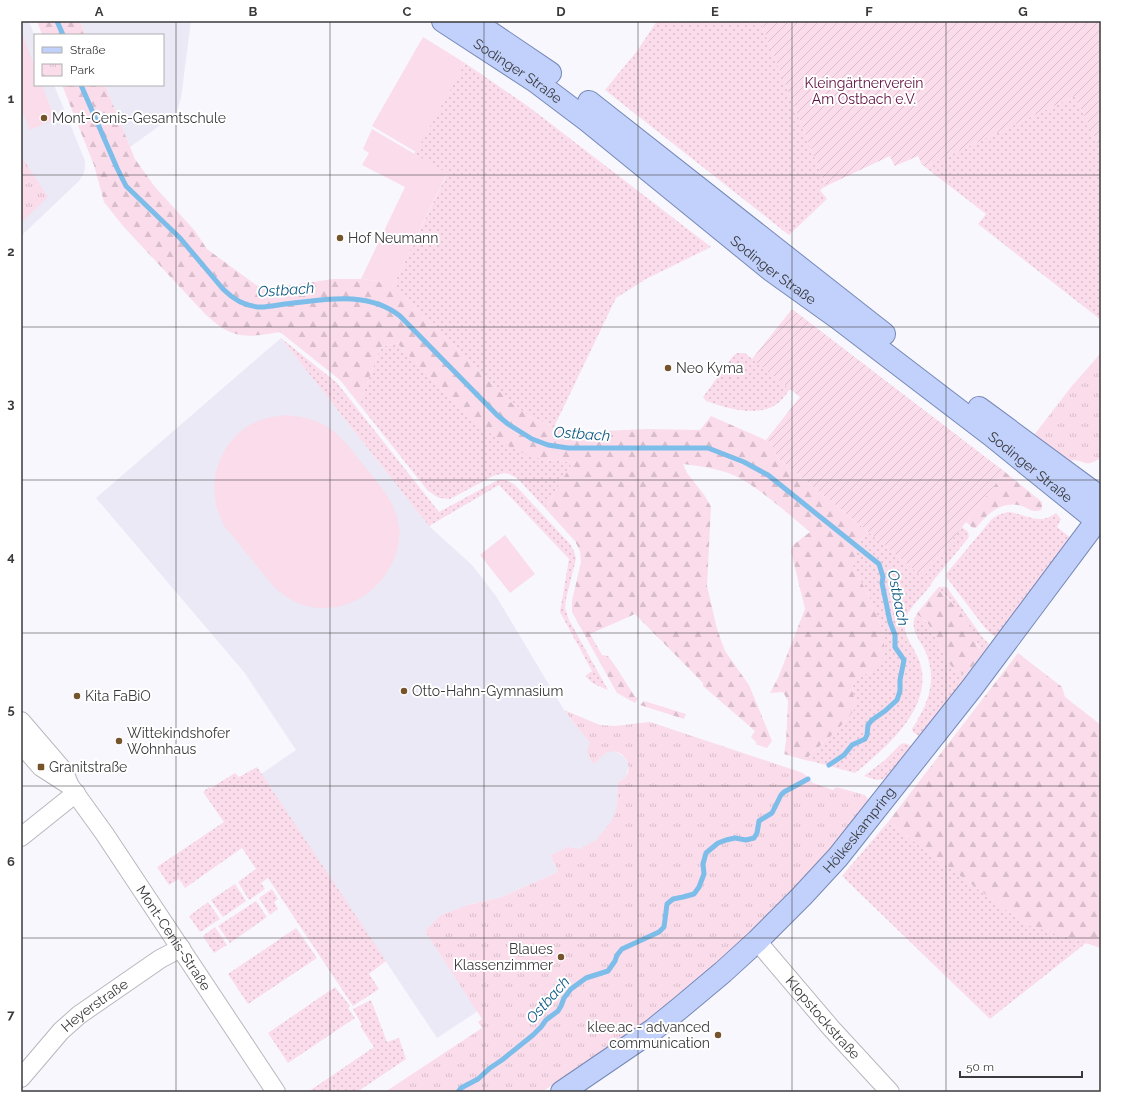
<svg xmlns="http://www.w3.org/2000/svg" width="1122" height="1113" font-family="Raleway,sans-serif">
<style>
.built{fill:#ebe9f6}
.grass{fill:url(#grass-dots)}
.forest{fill:url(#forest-firs)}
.park{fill:url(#park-tufts)}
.garden{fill:url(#garden-furrows)}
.pitch{fill:#fbdcea}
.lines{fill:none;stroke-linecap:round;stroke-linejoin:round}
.stream{stroke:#7dbde9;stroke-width:5}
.minor-casing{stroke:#b8b7bd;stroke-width:20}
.major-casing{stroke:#7689b6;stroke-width:24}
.minor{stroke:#fff;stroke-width:18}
.major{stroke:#c1d1fb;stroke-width:22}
.grid{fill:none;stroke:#3a3a3c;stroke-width:1;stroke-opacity:0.55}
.poi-dot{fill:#75542b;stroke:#fff;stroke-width:1.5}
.labels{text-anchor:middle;stroke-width:4;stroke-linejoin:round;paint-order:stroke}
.street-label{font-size:14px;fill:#3a3a3c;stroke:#fff}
.park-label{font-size:14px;fill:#5e0e3e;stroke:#fff}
.poi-label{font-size:14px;fill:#3a3a3c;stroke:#fff;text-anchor:start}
.water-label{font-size:15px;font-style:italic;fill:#0e5b85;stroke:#fff}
.neatline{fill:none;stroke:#3a3a3c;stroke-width:1.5}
.grid-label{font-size:13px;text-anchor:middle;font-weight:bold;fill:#3a3a3c}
</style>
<defs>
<pattern id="grass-dots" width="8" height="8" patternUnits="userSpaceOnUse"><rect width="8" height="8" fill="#fbdcea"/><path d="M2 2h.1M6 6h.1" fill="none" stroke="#d8beca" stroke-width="1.8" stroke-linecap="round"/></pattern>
<pattern id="forest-firs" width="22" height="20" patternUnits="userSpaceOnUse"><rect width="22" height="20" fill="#fbdcea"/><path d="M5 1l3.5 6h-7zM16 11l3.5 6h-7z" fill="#d8beca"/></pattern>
<pattern id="park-tufts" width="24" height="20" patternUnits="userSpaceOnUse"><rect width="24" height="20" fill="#fbdcea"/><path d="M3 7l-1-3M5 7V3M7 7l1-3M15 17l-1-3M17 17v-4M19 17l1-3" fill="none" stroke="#d8beca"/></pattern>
<pattern id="garden-furrows" width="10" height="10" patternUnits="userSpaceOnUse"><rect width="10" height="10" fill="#fbdcea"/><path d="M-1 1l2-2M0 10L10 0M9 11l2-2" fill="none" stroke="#d8beca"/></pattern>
</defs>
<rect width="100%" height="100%" fill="#f8f7fd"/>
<path class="built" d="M21,21h8l6,16v48h19l27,66 4,10v6l-1,6 -5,8 -58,55z
M80,21h111l-10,77 -5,16 -46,33 -25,-62h58v-50h-77z
M281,338l148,188 43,39 24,31 68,114 26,33 7,19 4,-6 5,-3 4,-2h5l9,6 5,8 -3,11 -4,4 -4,2 -1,29 -7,15 -12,11 1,2 -20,10 -28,6 7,17 -56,25 -34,8 -43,26 53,80 -41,27 -176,-264 35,-24 -52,-78 -148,-174z"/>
<path class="grass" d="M657,21h103l66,165 -6,4 7,9 -38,36 -184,-145 32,-39z
M465,63l64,44 182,140 -65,32 -30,19 -62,129 -25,-11 -20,-15 -103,-103 -14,-10 55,-114 -33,-20z
M1075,96l26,55v169l-123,-96 8,-10 -61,-47z
M281,338l56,45 102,129 59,-32h9l8,5 55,59 4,7 2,8 -10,40 -1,9 4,12 39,70 -14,-6 -9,-8 7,-5 -32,-59 9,-53 -70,-74 -70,41z
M397,343l73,76 73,41 30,2 -28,46 -28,-30 -8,-4 -4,-1 -12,3 -43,23 -11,-1 -11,-7 -69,-87 22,-57z
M737,353h7l2,1 44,35c-5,7 -10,14 -18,18 -21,9 -46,1 -66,-6l-3,-4 30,-41z
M1008,512c18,2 31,14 48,1l5,6 -4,8 14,11 -76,99 -10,-9 -38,-50 -1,-4 46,-55 6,-4z
M962,527l6,5 1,5 -36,44c-7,13 -25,26 -28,40 -3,15 11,28 15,42 14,45 -35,86 -65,110l-40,-11 -10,-2c10,-10 45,-40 49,-51 4,-9 -5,-18 0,-27 4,-7 15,-9 22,-11l8,-37 -15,-38 -16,-29 4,-22 11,-13 55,45z
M939,587h7l2,2 35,49 6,6 -6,9 -33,-54 -13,-10z
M918,612v3c5,4 10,9 14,14 9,16 13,41 34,46l-5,7 1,1 -43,53 -6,-4 -1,-3c10,-16 20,-34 19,-53 0,-7 -2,-14 -4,-21 -6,-16 -21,-26 -9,-43z
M904,743l8,3 -24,30 -4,3 -7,1 -13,-4 21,-16 16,-16z
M257,767l129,194 -17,13 10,15 -26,17 -85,-128 -7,5 4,6 -16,11 -11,-18 18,-13 -14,-21 -57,40 -6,-9 -10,6 -12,-18 67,-45 -21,-30 6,-5 2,1 24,-15 4,4z
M888,822l137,102 61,19 -96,76 -148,-143z
M235,884l11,17 -23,16 -12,-17z
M272,889l6,10 -4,3 4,7 -8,6 -11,-17z
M256,901l11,16 -37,26 -12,-17z
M208,902l12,17 -20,13 -11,-16z
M215,927l12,18 -13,8 -11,-17z
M296,928l21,30 -69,46 -20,-30z
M335,987l15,19 -2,2 7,10 -67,45 -20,-30z
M371,1000l16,42 12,-4 7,21 -49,33h-49l66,-45 -14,-21 2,-1 -9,-16z"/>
<path class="forest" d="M37,21h43l6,14h-44z
M62,85h43l30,74 20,28 40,44 12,18 49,36 10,4 67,-10h28l17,2 17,8 11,9 103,103 20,15 25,11 28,5 65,-3 53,1 11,-14 59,26 8,16 90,74 -11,13 -4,22 16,29 15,38v21l-8,16c-7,2 -18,4 -22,11 -5,9 4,18 0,27 -4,11 -39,41 -49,51l-21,-6 2,-13 2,-40 -5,-9 -13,1 8,-15 27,-69 -14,-58 2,-6 17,-13c-22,-18 -53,-47 -79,-58 -16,-6 -32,-8 -48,-10l4,9 18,23 6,11 -4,79 10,43 8,22 24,34 23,56 -5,7 -12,-4 2,-1 -6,-6 4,-6 -52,-45v-3l-68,-69 -45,20 12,21 6,1 8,11 19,30 3,1 -3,5 -18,-10 -45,-81v-11l9,-39 -1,-11 -5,-10 -30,-33 28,-46 -30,-2 -16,-5 -22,-11 -35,-25 -73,-76 -16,4 -22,57 -19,-24 -60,-48c-14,2 -30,6 -44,2 -12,-3 -22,-12 -31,-20l-82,-88 -19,-24 -10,-37z
M1005,472l37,30v6l-1,2c-7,3 -12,-1 -19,-4 -20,-6 -34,7 -46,22h-3l-7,-6z
M937,589c18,14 30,31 40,51l-1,3 7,10 -17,22c-21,-5 -25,-30 -34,-46 -4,-6 -9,-10 -14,-14v-3z
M1018,653l44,34 3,10 36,28v223l-76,-24 -137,-102z
M644,701l42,13 -2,5 -44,-14z"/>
<path class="park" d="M21,156l27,41 -27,26z
M1101,353v106l-1,-1c-16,12 -17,-1 -30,3l-36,-26 37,-48z
M564,710l36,15 15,1 35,-4 153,51 10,10 20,7 3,-3 29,8 3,4v5l-16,20 -34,39 -49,52 -58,52 -73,60 -96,65h-157l97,-64 -4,-6 4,-3 -57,-88 16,-16 27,-10 34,-8 56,-25 -7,-17 17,-8 11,2 19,-10v-2c21,-21 19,-27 20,-55 26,-11 -2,-49 -21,-20l-5,1 -5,-12 3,-8z"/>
<path class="garden" d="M760,21h341v130l-26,-55 -150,71 -3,-2 -4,-9 -23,10 -1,-1 -4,-9 -64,30z
M792,309l213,163 -82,105 -145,-119 -8,-16 -4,-2 34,-43 -48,-38z"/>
<path class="pitch" d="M21,31l14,36v18h7l13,34 -25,11 -9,-21z
M423,37l42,26 -49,89 -44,-26z
M372,129l75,44 -55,115 -14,-7 -17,-2 44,-92 -43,-22 7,-12 -6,-4z
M285,415c42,4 51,15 76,47 16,20 34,38 38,64 2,14 -2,29 -9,41 -18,34 -58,51 -95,35 -7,-4 -14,-9 -20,-14l-50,-61c-4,-7 -7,-14 -9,-23 -7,-31 8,-66 37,-81 10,-5 21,-6 32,-8z
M505,535l30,39 -25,19 -30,-38z"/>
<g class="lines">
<path class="stream" d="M57,21l6,14
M81,85l36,83 9,18 54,52 43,51c10,10 23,18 38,18 8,0 16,-2 24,-3 38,-4 82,-14 115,12l97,99 11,9 24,15 16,6 20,3h140l36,14 24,13 111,89 4,13 -1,6 8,39 5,13v12l9,13 -4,20v11l-3,9 -12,11 -13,9 -4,5 -1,10 -2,4 -13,6 -8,10 -15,10
M458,1092l3,-4 17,-9 12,-11 12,-8 31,-25 8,-8 5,-7 12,-9 3,-5 3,-8 7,-9 15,-11 22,-7 7,-10 2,-6 5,-6 37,-17 5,-5 3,-23 6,-5 10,-2 11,-3 5,-7 5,-13 -1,-10 3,-11 12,-10 8,-3 9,-2 11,2 8,-2 3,-5 2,-12 13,-8 9,-18 3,-3 24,-13"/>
<g class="minor-casing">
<g id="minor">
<path id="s1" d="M21,721l42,49 7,16 34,47 172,259"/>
<path d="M21,744l20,23 28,18"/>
<path d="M21,837l55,-44"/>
<path id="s2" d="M757,941l74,87 59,64"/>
<path id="s3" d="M21,1078l40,-47 18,-16 81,-56 21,-11"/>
</g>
</g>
<g class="major-casing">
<g id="major">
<path id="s4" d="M443,21l92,60 53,40 183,149 67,48 153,117 110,89"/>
<path d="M473,21l77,52"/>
<path d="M589,102l295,232"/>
<path d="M979,408l122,90"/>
<path id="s5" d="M562,1092l91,-62 27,-22 43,-36 34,-31 45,-45 36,-39 133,-168 130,-174"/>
</g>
</g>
<use href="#minor" class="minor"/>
<use href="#major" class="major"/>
</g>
<path class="grid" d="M176,21v1071M330,21v1071M484,21v1071M638,21v1071M792,21v1071M946,21v1071M21,175h1080M21,327h1080M21,480h1080M21,633h1080M21,786h1080M21,938h1080"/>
<g class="poi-dot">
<circle cx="44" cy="118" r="4"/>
<circle cx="340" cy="238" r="4"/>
<circle cx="668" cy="368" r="4"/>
<circle cx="404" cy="691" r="4"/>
<circle cx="77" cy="696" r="4"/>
<circle cx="119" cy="741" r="4"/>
<rect x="37" y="763" width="8" height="8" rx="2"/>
<circle cx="561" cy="957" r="4"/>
<circle cx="718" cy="1035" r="4"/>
</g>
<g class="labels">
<g class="street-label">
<text dy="5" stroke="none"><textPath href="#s4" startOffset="90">Sodinger Straße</textPath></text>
<text dy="5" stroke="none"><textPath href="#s4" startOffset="414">Sodinger Straße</textPath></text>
<text dy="5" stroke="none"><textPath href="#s4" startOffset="738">Sodinger Straße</textPath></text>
<text dy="5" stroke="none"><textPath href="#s5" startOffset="398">Hölkeskampring</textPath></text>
<text dy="5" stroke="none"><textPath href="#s1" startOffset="266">Mont-Cenis-Straße</textPath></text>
<text dy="5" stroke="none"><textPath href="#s3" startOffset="104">Heyerstraße</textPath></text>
<text dy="5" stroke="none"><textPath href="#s2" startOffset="101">Klopstockstraße</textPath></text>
</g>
<g class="park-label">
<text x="864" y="88">Kleingärtnerverein<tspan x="864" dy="16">Am Ostbach e.V.</tspan></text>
</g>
<g class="poi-label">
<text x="52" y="123">Mont-Cenis-Gesamtschule</text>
<text x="348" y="243">Hof Neumann</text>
<text x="676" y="373">Neo Kyma</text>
<text x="412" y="696">Otto-Hahn-Gymnasium</text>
<text x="85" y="701">Kita FaBiO</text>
<text x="127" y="738">Wittekindshofer<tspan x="127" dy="16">Wohnhaus</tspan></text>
<text x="49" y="772">Granitstraße</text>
<text x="553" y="954" text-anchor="end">Blaues<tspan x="553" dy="16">Klassenzimmer</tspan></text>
<text x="710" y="1032" text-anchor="end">klee.ac - advanced<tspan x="710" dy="16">communication</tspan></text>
</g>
<g class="water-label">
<text transform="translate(286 290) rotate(-4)" y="5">Ostbach</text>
<text transform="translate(582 434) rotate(4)" y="5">Ostbach</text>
<text transform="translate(898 598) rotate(79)" y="5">Ostbach</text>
<text transform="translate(548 1000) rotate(-48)" y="5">Ostbach</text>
</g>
</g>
<rect width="1122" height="1113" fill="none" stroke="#ffffff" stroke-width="44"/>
<rect x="34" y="34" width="130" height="52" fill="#ffffff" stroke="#b0b0b1"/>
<rect x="42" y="47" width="20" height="6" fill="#c1d1fb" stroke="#b0b0b1"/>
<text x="70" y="54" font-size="12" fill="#3a3a3c">Straße</text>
<rect x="42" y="64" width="20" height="12" fill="url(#park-tufts)" stroke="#b0b0b1"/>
<text x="70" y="74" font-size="12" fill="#3a3a3c">Park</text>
<path d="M960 1071v6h122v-6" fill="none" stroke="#3a3a3c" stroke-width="2"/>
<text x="966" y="1071" font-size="12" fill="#3a3a3c" stroke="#ffffff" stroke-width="3" paint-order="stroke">50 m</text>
<rect x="22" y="22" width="1078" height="1069" class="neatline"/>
<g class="grid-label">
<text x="99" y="16">A</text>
<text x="253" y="16">B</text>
<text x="407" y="16">C</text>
<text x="561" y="16">D</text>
<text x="715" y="16">E</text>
<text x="869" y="16">F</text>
<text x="1023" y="16">G</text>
<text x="11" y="103">1</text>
<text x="11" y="256">2</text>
<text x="11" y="408">3</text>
<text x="11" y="561">4</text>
<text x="11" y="714">5</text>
<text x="11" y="866">6</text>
<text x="11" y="1019">7</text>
</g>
</svg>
